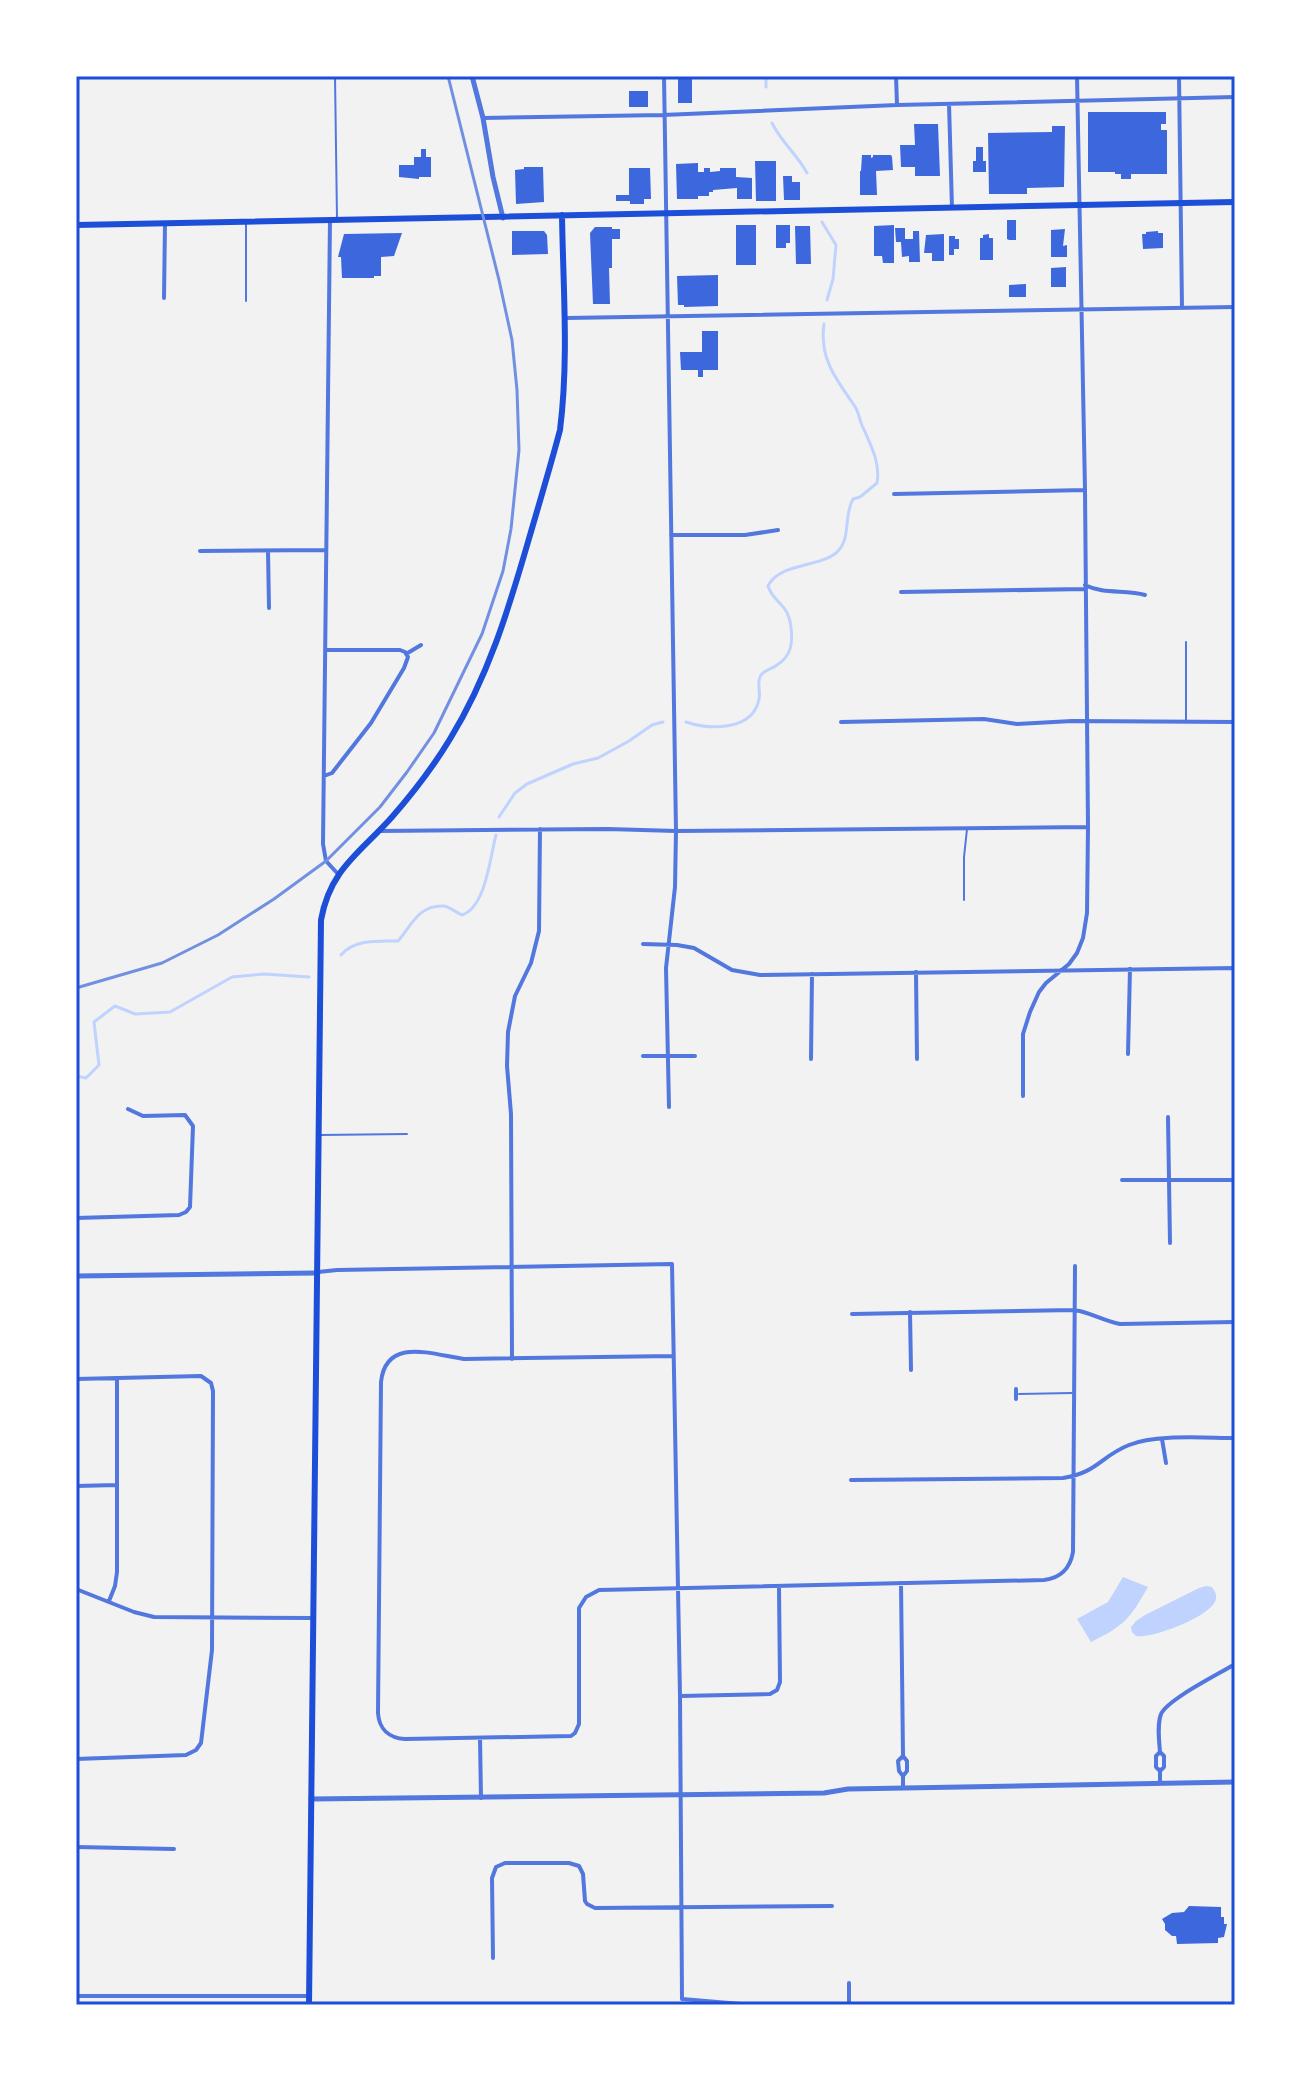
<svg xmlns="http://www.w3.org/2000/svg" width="1311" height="2081" font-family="'Golos Text',sans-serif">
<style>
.water{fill:#bfd3fe}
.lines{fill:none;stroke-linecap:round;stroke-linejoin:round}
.stream{stroke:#bfd3fe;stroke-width:3}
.building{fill:#3d67dc}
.service{stroke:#5277de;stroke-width:2}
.minor{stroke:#5277de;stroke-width:4}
.tertiary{stroke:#5277de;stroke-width:5}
.secondary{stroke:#1d4ed8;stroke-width:6}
.rail{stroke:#7290e2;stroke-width:3}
.neatline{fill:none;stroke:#1d4ed8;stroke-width:3}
</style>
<rect width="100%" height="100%" fill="#f2f2f2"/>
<path class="water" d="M1123,1577l25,10c-19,33 -23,38 -57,55l-14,-23 31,-17z
M1206,1586l6,1c2,4 5,6 4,12 -3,17 -64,40 -80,37l-4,-4 -1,-5 5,-6 9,-6 54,-27z"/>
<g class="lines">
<path class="stream" d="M766,76v11
M772,123c9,19 25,31 35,50
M822,222l14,23 -3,34 -6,21
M686,722c24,8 67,9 73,-23 2,-8 -3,-17 2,-24 4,-5 11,-6 16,-10 14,-9 16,-21 14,-37 -2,-25 -18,-25 -23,-42 11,-23 49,-18 68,-33 16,-14 7,-37 17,-54l7,-2 17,-14c4,-21 -8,-41 -16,-60 -2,-6 -3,-13 -7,-18 -18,-26 -35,-47 -30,-81
M499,817l16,-24 12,-9 46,-20 25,-6 31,-17 23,-16 11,-3
M341,955c13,-16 38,-14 57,-14 14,-16 20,-36 46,-35 6,1 13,7 18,9 24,-8 28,-58 34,-80
M76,1076l10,2 13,-13 -5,-43 21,-16 20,8 35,-2 62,-35 32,-3 45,3"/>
</g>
<path class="building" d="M678,79h14v24h-14z
M629,91h19v16h-19z
M1088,112h78v12h-5v6h6v44h-36v5h-10v-5h-6v-2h-27z
M914,124h24l2,52h-25v-9h-14l-1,-22h15z
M1052,126h13l-1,61 -37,1v6h-38l-1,-61 64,-1z
M976,147h7v14h3v11h-13v-11h3z
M421,149h5v8h5v20h-12v2l-20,-2v-12h15v-8h7z
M862,155h9v3l2,-1v-2h18l1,2 1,13 -17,1 1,24h-17v-24h1z
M755,161h21v40h-20z
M698,163v9h6v-4h6v4l10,-1v-3h16v9l16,1v21h-15v-11l-24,2v2h-4v4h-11v3h-21l-1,-35z
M524,167h19l1,35 -28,2 -1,-34 9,-1z
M629,168h21l1,31h-7v5h-14v-3h-14v-6h13z
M783,176h9v6h8v18h-16z
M1007,220h9v20h-7l-2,-1z
M736,225h20v40h-20z
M776,225h14v18h-4v5h-10z
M894,225v38h-11l-1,-7h-8v-30z
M795,226h15l1,38h-15z
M595,227h17v2h8v10h-8v29h-3l1,36h-17l-3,-71z
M895,228h10v11h8v-8h6l1,31h-11v-6l-7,1 -1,-15h-5z
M1065,229l-2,17 4,-1v12h-16v-27z
M512,231h32l3,4 1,19 -36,1z
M1158,231v2h5v15l-20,1 -1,-15h4v-2z
M402,233l-8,23 -13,1v19h-7v2h-32l-1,-21h-3l6,-23z
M944,234v27h-12v-8h-8l2,-18z
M989,234v4h4v22h-13v-22h3v-3z
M949,236h6v3h4v10h-5v6h-5z
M1066,267v20h-15v-19z
M718,275v31l-34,1v-2h-6l-1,-29z
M1026,284v13h-17v-12z
M702,331h16v39h-15v7h-5v-7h-17l-1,-18h22z
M1189,1906l32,1v10h3v7h3l-3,13 -6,1v5l-41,1 -1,-8h-4l-7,-6v-6l-3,-5 10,-6 12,-1z"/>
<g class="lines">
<path class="service" d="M335,76l2,142
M246,223v78
M1186,642v79
M964,900v-43l3,-28
M320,1135l87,-1
M1019,1394l53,-1"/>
<path class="minor" d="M664,76l12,755 -1,56 -9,81 3,139
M896,76l1,29
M1179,76l3,232
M949,104l3,104
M483,118l180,-3 234,-10 338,-8
M330,219l-7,625 3,17 12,13
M164,298l1,-75
M566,318l669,-11
M894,494l191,-4
M671,535h74l33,-5
M200,551l126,-1
M268,551l1,57
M1085,585c19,10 41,4 60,10
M901,592l184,-3
M406,654l15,-9
M841,722l143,-3 33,5 55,-3 163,1
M324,776l8,-3 39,-50 33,-55 4,-11 -3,-5 -5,-2h-75
M379,831l229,-2 68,2 412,-4
M643,944l34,1 17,3 38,22 28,5 475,-7
M1234,968v83
M916,972l1,87
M1128,1054l2,-85
M643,1056h52
M811,1059l1,-85
M1023,1096v-62l7,-22 9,-20 7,-9 23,-19 8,-11 6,-15 4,-25 1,-86 -3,-337 -8,-414
M1168,1117l2,126
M1122,1180h113
M76,1218l103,-3 7,-3 4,-5 3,-81 -8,-11 -42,1 -15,-7
M318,1272l19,-2 335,-6 8,432 2,303 71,6
M910,1312l1,58
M852,1314l222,-4c16,2 29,11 46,14l115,-2
M673,1356l-209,3c-30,-4 -78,-23 -83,23l-3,331c1,16 11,25 27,26l166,-3 4,-3 4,-9v-116l7,-11 13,-7 445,-10c17,-2 26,-11 29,-28l2,-286
M512,1359l-1,-245 -4,-48 1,-34 7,-36 16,-33 8,-32 1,-102
M76,1379l125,-3 10,7 2,8 -1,259 -11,93 -5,7 -10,5 -110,4
M1016,1389v10
M1162,1439l4,24
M851,1480l212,-2c34,-5 38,-22 66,-33 27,-11 76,-7 106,-7
M76,1486l41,-1
M901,1583l2,173 4,5v10l-4,5v12
M76,1589l58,23 20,5 158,1
M109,1601l6,-15 2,-14v-194
M680,1696l90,-2 7,-4 3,-8 -1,-94
M480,1738l1,60
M1159,1770l-3,-3v-11l4,-4
M903,1776l-4,-5 -1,-10 5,-5
M1160,1782v-11l4,-4v-11l-4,-4c-1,-12 -3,-27 1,-38 7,-15 58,-40 74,-50
M76,1847l98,2
M493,1958l-1,-80 4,-11 9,-4h64l10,3 4,8 2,27 2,3 8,4 237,-2
M849,1983v22
M76,1996h233"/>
<path class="tertiary" d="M472,76l11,42 10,59 10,41
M76,1276l240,-3
M311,1799l513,-6 24,-4 387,-7"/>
<path class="secondary" d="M76,225l1159,-23
M309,2005l12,-1085c9,-51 39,-67 71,-103 21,-24 41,-50 58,-78 38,-62 58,-128 78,-197 11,-38 22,-74 32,-112 9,-71 3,-144 2,-215"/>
<path class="rail" d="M76,988l86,-25 56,-28 56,-36 52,-38 54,-54 27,-35 27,-39 48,-99 21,-63 8,-42 8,-79 -2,-60 -5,-50 -13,-60 -51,-204"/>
</g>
<rect width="1311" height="2081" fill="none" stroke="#ffffff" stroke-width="156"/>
<rect x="78" y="78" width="1155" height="1925" class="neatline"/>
</svg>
